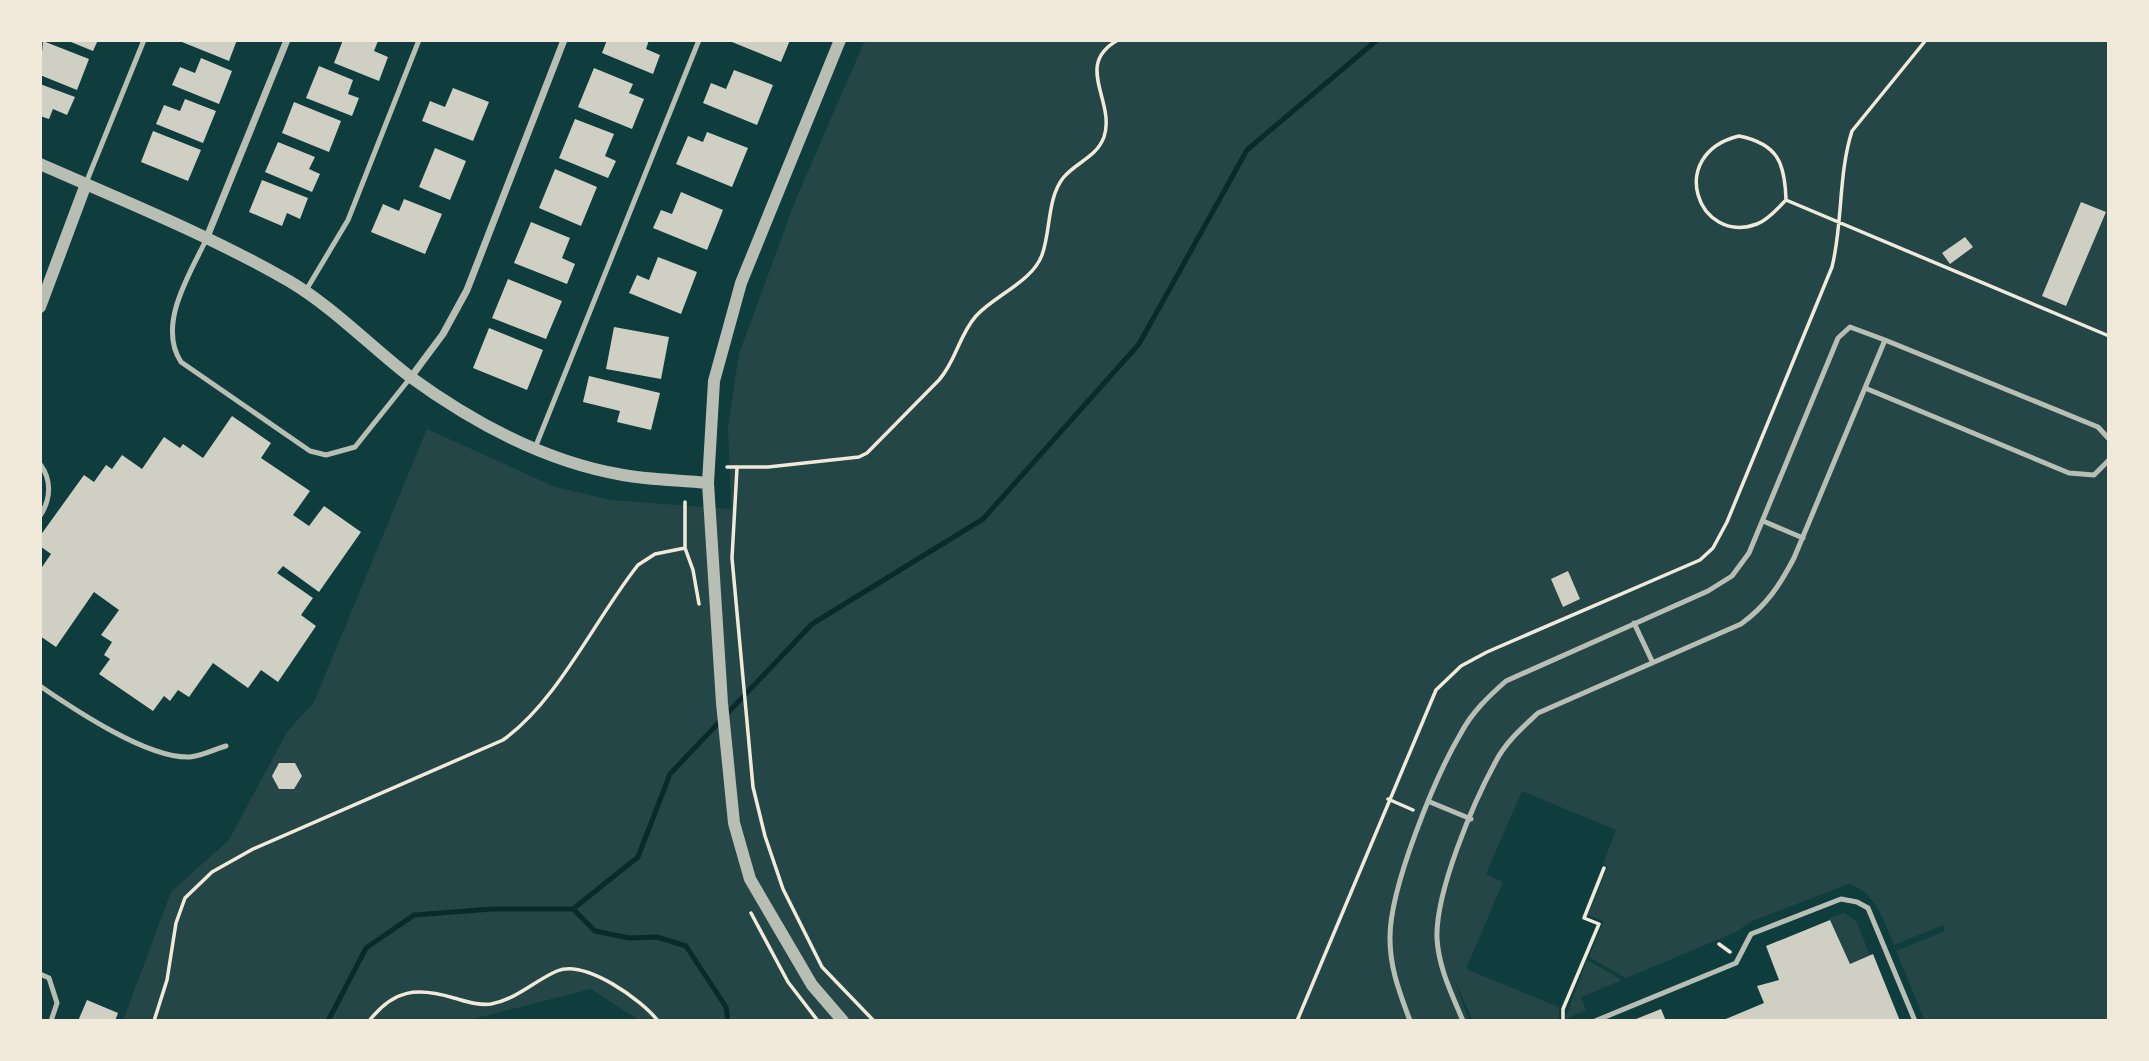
<svg xmlns="http://www.w3.org/2000/svg" width="2149" height="1061" font-family="Raleway,sans-serif">
<style>
.green{fill:#244646}
.lines{fill:none;stroke-linecap:round;stroke-linejoin:round}
.stream{stroke:#0a2a2b;stroke-width:5}
.building{fill:#cfcfc3}
.path{stroke:#f1e9da;stroke-width:3.5}
.service{stroke:#b8beb3;stroke-width:5}
.minor{stroke:#b8beb3;stroke-width:7}
.tertiary{stroke:#b8beb3;stroke-width:12}
</style>
<rect width="100%" height="100%" fill="#0f3d3e"/>
<path class="green" d="M865,40h1244v981h-184l-29,-70 49,-20 -2,-6 -49,20c-10,-22 -18,-55 -46,-61l-98,38 -14,10 -110,46 -37,-21 15,-36 -16,-6 20,-49 -5,-2 13,-34 -94,-39 -36,83 17,8 -37,87 93,38v14h-86l-19,-42 15,42h-829l-49,-32 -127,32h-341l48,-129 58,-52 58,-108 27,-30 113,-273 128,58 56,13 120,9 -3,-83 11,-72 57,-155z
M1844,913l12,8 14,34 -20,9 -21,-46z
M1587,960l35,20 -41,17 5,13 -21,9z"/>
<g class="lines">
<path class="stream" d="M573,909l22,22 34,7 28,-1 29,9 40,61 2,14
M328,1021l38,-73 48,-33 78,-6h81l65,-52 32,-83 142,-150 171,-105 156,-175 108,-194 130,-110"/>
</g>
<path class="building" d="M66,40h32l-5,11z
M177,40h60l-8,21z
M343,40l35,1 -4,10 14,6 -9,24 -45,-18z
M607,40h42l-3,9 14,6 -7,19 -51,-21z
M727,40h63l-9,22z
M43,41l46,18 -12,31 -37,-15z
M201,58l31,13 -13,33 -47,-19 8,-18 15,6z
M319,66l34,14 -5,14 11,4 -7,18 -46,-18z
M594,68l39,16 -4,9 15,6 -12,30 -54,-22z
M734,70l39,15 -16,40 -54,-22 8,-20 15,6z
M40,84l35,13 -8,18 -14,-6 -4,10 -9,-3z
M453,88l36,14 -16,39 -51,-20 8,-20 15,6z
M185,99l31,12 -13,32 -47,-19 8,-19 16,6z
M294,102l47,19 -12,31 -47,-19z
M575,119l39,15 -9,22 11,5 -8,17 -49,-20z
M153,131l48,19 -13,31 -47,-19z
M707,132l41,16 -16,39 -56,-23 12,-28 15,6z
M278,142l37,15 -6,12 11,5 -8,18 -47,-20z
M435,148l31,13 -16,39 -31,-13z
M555,169l42,18 -16,39 -42,-18z
M262,180l46,18 -8,21 -13,-6 -5,13 -33,-14z
M681,192l42,18 -16,40 -54,-22 8,-18 11,4z
M404,199l38,15 -17,40 -54,-22 12,-28 16,7z
M2081,202l25,10 -40,94 -24,-10z
M531,222l39,16 -8,20 13,6 -8,20 -53,-21z
M1965,237l8,10 -23,17 -8,-11z
M658,257l39,15 -16,42 -52,-21 8,-18 12,5z
M508,279l54,22 -16,38 -54,-21z
M614,327l55,10 -8,42 -55,-10z
M489,328l54,22 -16,40 -54,-22z
M589,376l71,17 -9,37 -34,-8 3,-11 -37,-9z
M232,416l39,27 -10,15 49,33 -17,24 16,11 15,-20 37,26 -42,60 -36,-26 -6,7 36,25 -12,17 15,11 -38,56 -17,-12 -13,18 -35,-25 -24,34 -11,-7 -8,11 -6,-5 -11,15 -54,-37 11,-15 -6,-4 8,-13 -11,-7 18,-25 -25,-18 -38,55 -16,-11v-66l11,-16 -11,-8v-10l44,-61 10,7 12,-17 6,4 10,-14 20,14 22,-32 16,11 3,-4 20,14z
M1568,571l12,28 -17,8 -12,-28z
M279,763h16l7,13 -8,13h-15l-7,-13z
M1830,920l20,44 23,-10 27,67h-179l43,-18 -7,-17 22,-6 -13,-34z
M87,1000l31,13 -3,8h-37z
M1661,1009l5,12h-35z"/>
<g class="lines">
<path class="path" d="M1739,136c39,8 46,27 47,64 -8,8 -18,20 -29,24 -59,22 -92,-70 -18,-88z
M1786,200l323,136
M727,467h41l91,-10 8,-4 72,-73c17,-19 20,-45 37,-64 19,-21 56,-34 66,-61 9,-25 5,-56 21,-77 13,-16 33,-20 41,-41 12,-36 -31,-72 14,-97
M737,468l-5,90 21,229 12,49 18,53 39,78 52,54
M685,548l8,22 6,34
M1388,799l25,11
M751,913l37,69 30,39
M1719,944l11,8
M154,1021l13,-41 9,-57 9,-25 27,-26 41,-23 250,-109c55,-39 92,-121 135,-175l17,-11 30,-6v-46
M369,1021c25,-32 48,-34 85,-23 11,3 25,8 37,6 26,-5 43,-23 66,-33 28,-12 85,29 101,50
M1297,1021l139,-331 25,-24 26,-14 213,-92 13,-12 14,-26 105,-255c11,-44 6,-92 20,-136l74,-91
M1563,1021v-12l36,-85 -15,-6 20,-50"/>
<path class="service" d="M86,183l58,-143
M206,240c-17,35 -49,85 -25,122l129,89 16,4 29,-8 56,-70
M305,292l43,-72 71,-180
M1865,388l204,85 25,2 15,-15
M535,448l164,-408
M40,464c12,16 11,35 0,52
M1763,521l40,17
M1634,623l18,38
M40,686c35,24 108,73 150,71 12,-1 25,-8 36,-11
M1430,802l41,17
M40,974l9,4 8,25 -6,18
M1410,1021c-10,-28 -20,-52 -20,-82 -1,-50 45,-162 71,-206 11,-21 28,-37 45,-52l202,-90 24,-15 17,-23 89,-215 12,-11 35,13
M1463,1021c-11,-27 -24,-52 -26,-82 -2,-46 36,-136 59,-178 10,-19 26,-33 42,-48l203,-89c25,-18 39,-39 53,-66l91,-218 213,87 11,12
M1595,1021l141,-58 15,-29 90,-35 16,3 11,6 47,113"/>
<path class="minor" d="M207,237l80,-197
M411,377l32,-43 24,-44 97,-250"/>
<path class="tertiary" d="M840,40l-99,243 -27,98 -6,102 14,220 12,120 16,56 62,106 31,36
M40,164c84,37 169,71 249,117 44,26 80,64 120,95 63,46 137,86 214,99 28,5 57,5 85,8
M40,307l46,-123"/>
</g>
<rect width="2149" height="1061" fill="none" stroke="#f1e9da" stroke-width="84"/>
</svg>
